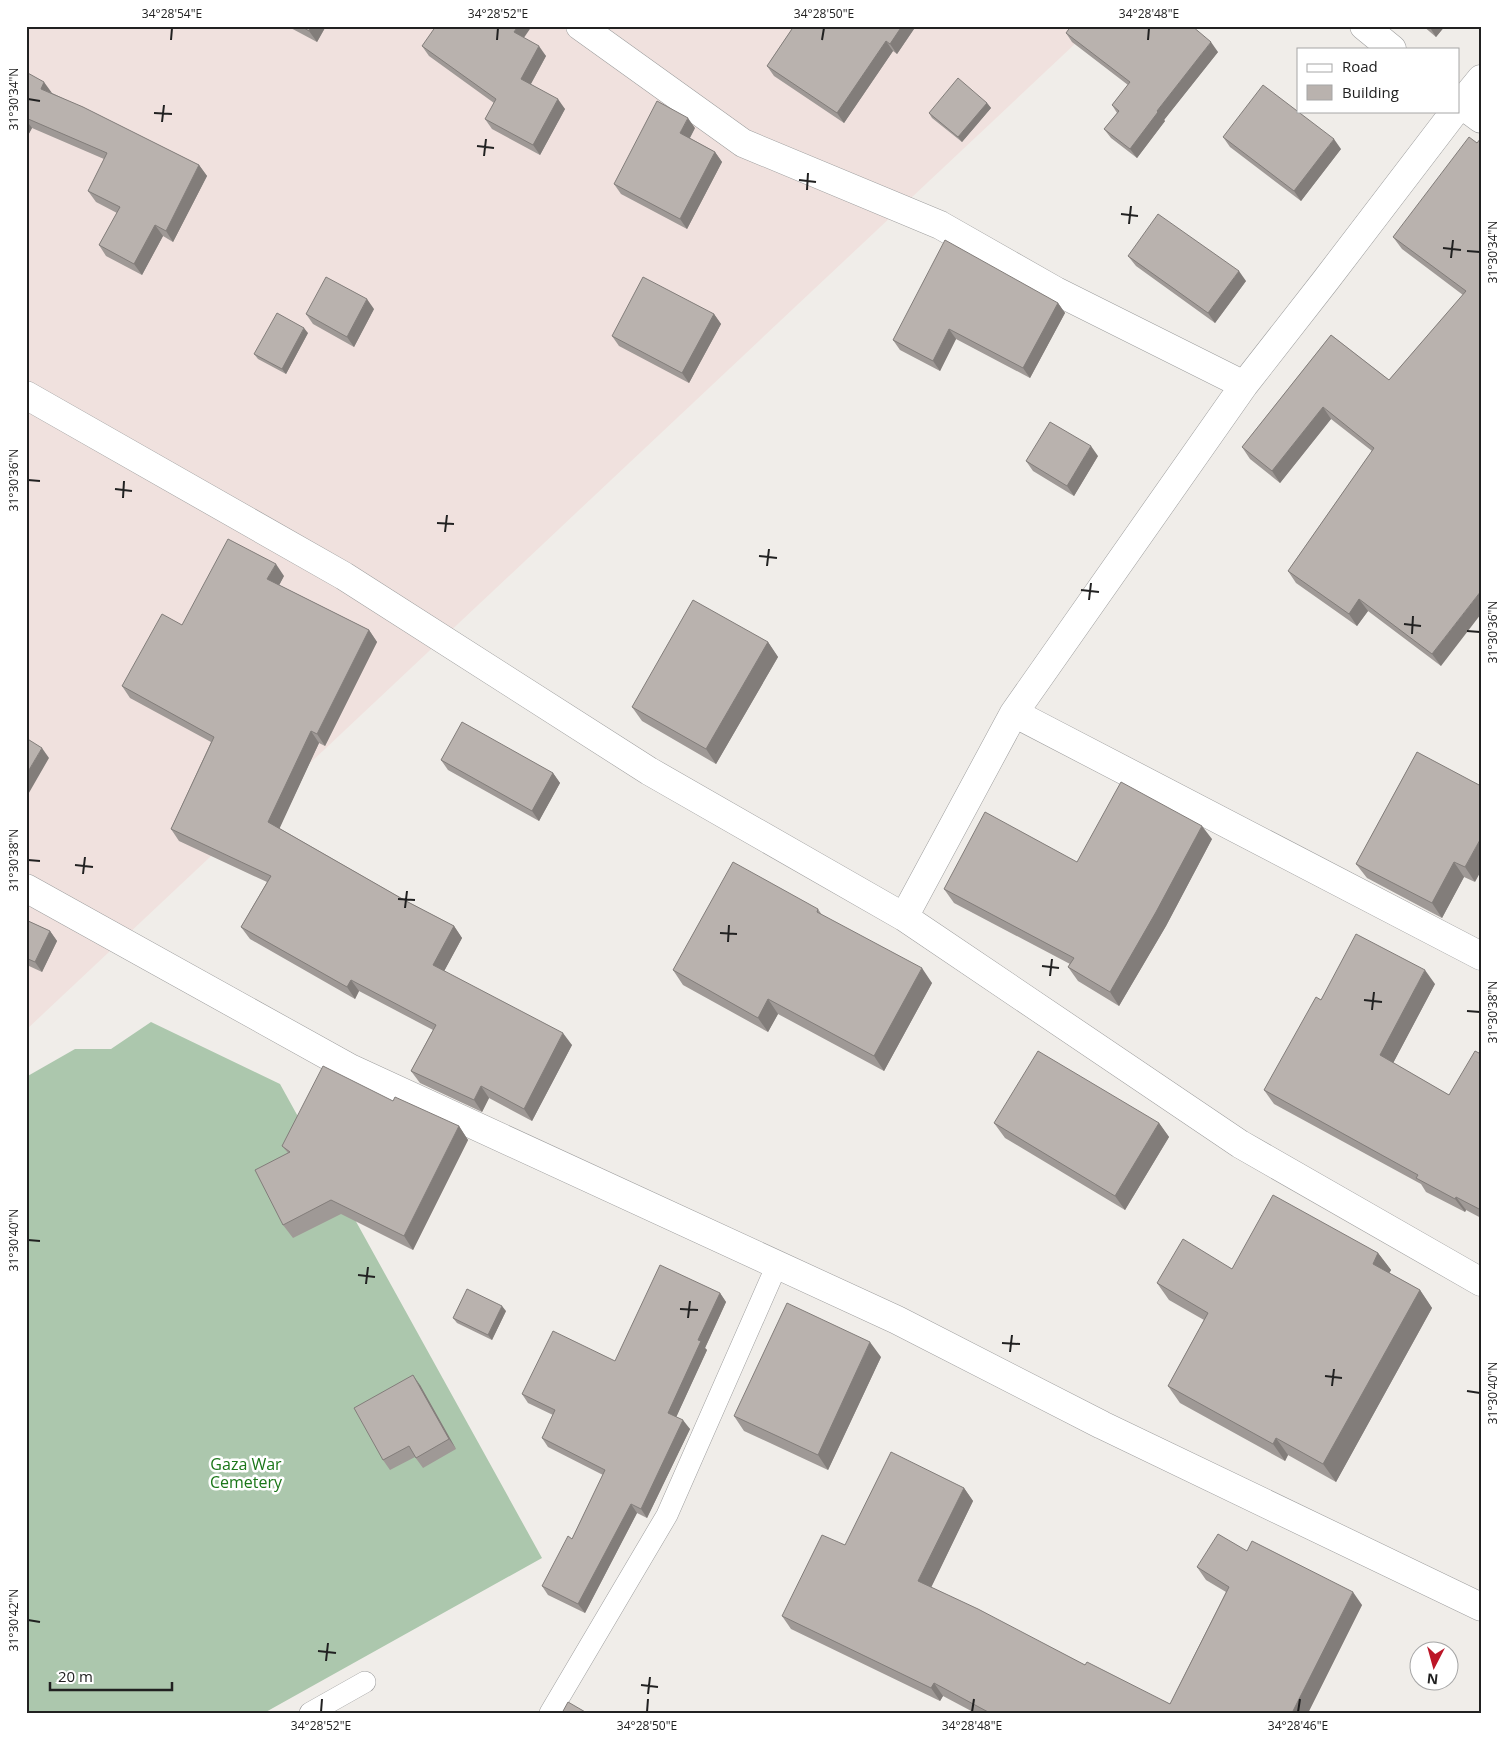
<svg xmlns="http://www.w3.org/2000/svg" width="1507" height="1739" font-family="'Open Sans',sans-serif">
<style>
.military{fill:#f0e1de}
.cemetery{fill:#acc7ad}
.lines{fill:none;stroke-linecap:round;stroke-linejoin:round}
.service-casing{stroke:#9e9e9e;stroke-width:22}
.minor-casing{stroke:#9e9e9e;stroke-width:29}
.service{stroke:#fff;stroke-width:21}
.minor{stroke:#fff;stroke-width:28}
.wall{fill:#9f9996}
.shaded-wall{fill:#827d7a}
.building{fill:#b9b2ae;stroke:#827d7a}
.ticks{fill:none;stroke:#212121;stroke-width:2}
.labels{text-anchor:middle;stroke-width:5;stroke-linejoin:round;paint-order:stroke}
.park-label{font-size:16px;fill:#1a7618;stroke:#fff}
.neatline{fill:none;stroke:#212121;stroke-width:2}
.ticks-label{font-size:12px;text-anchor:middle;fill:#212121}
</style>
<rect width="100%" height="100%" fill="#f0ede9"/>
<path class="military" d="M26,26h1068l-1068,1004z"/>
<path class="cemetery" d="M151,1022l129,62 262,474 -278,155h-238v-636l49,-28h36z"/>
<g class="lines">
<g class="service-casing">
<path id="service" d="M310,1713l55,-31
M550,1713l117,-198 110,-250"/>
</g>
<g class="minor-casing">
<path id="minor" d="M580,26l163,117 197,82 116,66 188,94 82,-105 129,-169
M1364,26l28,23
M1458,102l23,17
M1458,107l23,-28
M26,395l318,181 305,195 255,146 336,227 241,138
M1014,713l467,243
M26,888l324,180 547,252 205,105 379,182
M904,917l110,-204 230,-328"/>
</g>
<use href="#service" class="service"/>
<use href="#minor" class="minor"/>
</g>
<path class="wall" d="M287,26h39l-9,16z
M794,26h122l-19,28 -4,-3 -49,72 -70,-47 -7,-10z
M1423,26h22l-9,11z
M1066,33l152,19 -54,68 1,1 -28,37 -26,-20 -7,-9 13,-16 -5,-8 16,-20 -56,-43z
M524,38l22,18 -15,28 34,25 -25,46 -48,-26 -7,-10 9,-16 -65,-47 -7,-10z
M26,72l26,21 147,72 8,11 -34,66 -10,-6 -21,39 -36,-19 -7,-11 18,-32 -21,-11 -8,-11 16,-32 -72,-31 -6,11z
M987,103l4,5 -29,34 -30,-24 -3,-5z
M695,128l-5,10 25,14 7,10 -35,67 -66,-35 -7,-10z
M1223,137l118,12 -40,52 -71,-54z
M1477,143l-36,523 -73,-55 -11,15 -61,-43 -8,-12 84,-120 -41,-32 -51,64 -30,-24 -8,-12 89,-112 58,45 74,-85 -61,-46 -9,-12z
M1128,256l118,25 -31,42 -79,-57z
M1058,303l7,10 -35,65 -74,-39 -16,32 -40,-21 -7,-10z
M374,309l-20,38 -41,-23 -7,-10z
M714,314l7,10 -32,59 -70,-37 -7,-10z
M308,333l-22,41 -28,-15 -4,-5z
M1098,456l-24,40 -41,-25 -7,-10z
M284,576l-5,9 90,45 8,12 -52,104 -6,-3 -40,85 127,73 48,25 8,12 -18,33 128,74 -40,76 -43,-23 -7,14 -62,-29 -9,-12 22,-41 -74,-39 -4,8 -105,-60 -9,-12 26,-45 -88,-41 -8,-12 40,-87 -81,-44 -8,-12 60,-61z
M768,642l10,15 -62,107 -74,-43 -10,-14z
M1417,752l58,130 -11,-5 -22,41 -75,-40 -11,-14z
M441,760l112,13 7,10 -21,38 -91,-51z
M1212,839l-46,87 -47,80 -41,-25 -10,-14 2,-3 -116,-61 -10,-14 133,-27z
M818,909l4,6 110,68 -48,88 -106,-57 -10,18 -85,-47 -10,-15z
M26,920l24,11 7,10 -15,31 -13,-6 -3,7z
M1435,984l-42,79 56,32 32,-41v164l-15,-8 -1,2 -39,-20 -5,-8 -147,-80 -10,-14 57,-90z
M393,1101l66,25 9,14 -55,110 -72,-36 -48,24 -10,-13 5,-72 -6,-7z
M994,1123h165l10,14 -44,73 -120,-72z
M1378,1253l13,17 -2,3 31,17 12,18 -96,174 -48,-27 -3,6 -105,-58 -12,-17 36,-66 -35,-20 -12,-17 75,-14z
M720,1293l6,9 -21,46 2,2 -31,67 14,12 -43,89 -10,-5 -52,100 -37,-18 -6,-9 30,-47 31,-64 -55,-28 -6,-9 11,-23 -25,-12 -6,-9 93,-33z
M506,1311l-14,29 -35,-17 -4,-5z
M881,1357l-53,113 -84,-39 -10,-15z
M420,1385l36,64 -33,19 -8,-11 -25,13 -7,-10z
M964,1488l9,13 -42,86 154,78 85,39 56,-112 -20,-12 -9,-13 50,-16 115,54 -54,108h-333l-32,-17 -3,5 -149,-72 -9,-13 63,-71z"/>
<path class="shaded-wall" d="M311,26h15l-9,16 -8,-11z
M518,26h14l-11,16 -7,-10z
M902,26h14l-19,28 -7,-10z
M1429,26h16l-9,11z
M886,41l7,10 -49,72 -7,-10z
M1211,42l7,10 -54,68 1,1 -28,37 -7,-9 27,-38z
M539,46l7,10 -18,33 -7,-10z
M44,82l8,11 -11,-4z
M558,99l7,10 -25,46 -7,-10z
M987,103l4,5 -29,34 -4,-5z
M688,118l7,10 -8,15 -7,-10z
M26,120l6,8 -6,11z
M1334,139l7,10 -40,52 -7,-10z
M715,152l7,10 -35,67 -7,-10z
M199,165l8,11 -34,66 -7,-11z
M155,225l8,11 -21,39 -8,-11z
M1239,271l7,10 -31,42 -7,-10z
M367,299l7,10 -20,38 -7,-10z
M1058,303l7,10 -35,65 -7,-10z
M714,314l7,10 -32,59 -7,-10z
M304,328l4,5 -22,41 -4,-5z
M949,329l7,10 -16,32 -7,-10z
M1323,407l8,12 -51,64 -8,-12z
M1091,446l7,10 -24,40 -7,-10z
M276,564l8,12 -8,15 -9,-12z
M1481,591v23l-40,52 -9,-12z
M1359,599l9,12 -11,15 -8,-12z
M369,630l8,12 -52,104 -8,-12z
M768,642l10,15 -62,107 -10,-15z
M311,731l8,12 -42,91 -9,-12z
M42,748l7,10 -23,40v-23z
M553,773l7,10 -21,38 -7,-10z
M1202,826l10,13 -46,87 -47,80 -9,-14z
M1481,838v33l-6,11 -10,-15z
M1454,862l10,15 -22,41 -10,-15z
M454,926l8,12 -21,39 -8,-12z
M50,931l7,10 -15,31 -7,-10z
M26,962l3,4 -3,7z
M922,968l10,15 -48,88 -10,-15z
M1425,970l10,14 -45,85 -10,-14z
M351,980l8,11 -4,8 -8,-12z
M768,999l10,15 -10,18 -10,-14z
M563,1033l9,12 -40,76 -8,-12z
M481,1086l8,12 -7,14 -8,-12z
M1159,1123l10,14 -44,73 -10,-14z
M459,1126l9,14 -55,110 -9,-14z
M1456,1197l10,13 -1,2 -10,-13z
M1378,1253l13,17 -6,11 -12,-17z
M1420,1290l12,18 -96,174 -13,-18z
M720,1293l6,9 -21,46 2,2 -33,72 -6,-9 30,-73z
M502,1306l4,5 -14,29 -4,-5z
M870,1342l11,15 -53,113 -10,-15z
M413,1375l7,10 36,64 -7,-10z
M683,1420l7,9 -43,89 -6,-9z
M1276,1438l12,17 -3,6 -12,-17z
M964,1488l9,13 -45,93 -10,-13z
M631,1504l6,9 -52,100 -7,-9z
M1353,1592l9,13 -54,108h-16z
M934,1683l9,13 -3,5 -9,-13z"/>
<path class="building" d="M301,26h10l-2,5z
M436,26h82l-4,6 25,14 -18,33 37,20 -25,46 -48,-26 11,-20 -74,-53z
M794,26h108l-12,18 -4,-3 -49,72 -70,-47z
M1071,26h121l19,16 -54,69 1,1 -28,37 -26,-20 15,-18 -7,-6 18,-23 -64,-49z
M26,72l18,10 -3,7 42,18 116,58 -33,66 -11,-6 -21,39 -35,-19 21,-38 -32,-16 19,-38 -81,-35z
M958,78l29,25 -29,34 -29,-24z
M1263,85l71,54 -40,52 -71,-54z
M657,101l31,17 -8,15 35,19 -35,67 -66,-35z
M1469,137l8,6 4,-5v453l-49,63 -73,-55 -10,15 -61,-43 86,-123 -51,-41 -51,64 -30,-24 89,-112 58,45 77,-89 -73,-54z
M1158,214l81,57 -31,42 -80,-57z
M945,240l113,63 -35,65 -74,-39 -16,32 -40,-21z
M326,277l41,22 -20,38 -41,-23z
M643,277l71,37 -32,59 -70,-37z
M277,313l27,15 -22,41 -28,-15z
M1050,422l41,24 -24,40 -41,-25z
M228,539l48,25 -9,15 102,51 -52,104 -6,-3 -43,91 138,79 48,25 -21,39 130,68 -39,76 -43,-23 -7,14 -63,-29 25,-46 -85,-45 -4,7 -106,-60 30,-51 -100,-47 43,-92 -92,-51 40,-72 20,11z
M693,600l75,42 -62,107 -74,-42z
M462,722l91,51 -21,38 -91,-51z
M26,738l16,10 -16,27z
M1417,752l64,34v52l-16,29 -11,-5 -22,41 -76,-39z
M1121,782l81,44 -46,86 -46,80 -42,-25 6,-9 -130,-69 41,-77 92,50z
M733,862l85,47 -1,3 105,56 -48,88 -106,-57 -10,19 -85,-48z
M26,920l24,11 -15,31 -9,-4z
M1356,934l69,36 -45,85 69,40 26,-44 6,3v156l-25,-13 -1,2 -39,-21 2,-3 -154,-85 52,-93 5,3z
M1038,1051l121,72 -44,73 -121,-73z
M323,1066l70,35 2,-4 64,29 -55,110 -73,-36 -48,25 -28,-55 35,-18 -8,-6z
M1273,1195l105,58 -5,11 47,26 -97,174 -47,-26 -3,6 -105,-58 40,-73 -51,-30 26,-44 49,30z
M660,1265l60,28 -22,47 3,1 -33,72 15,7 -42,89 -10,-5 -53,100 -36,-18 26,-50 4,3 33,-69 -63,-32 13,-28 -33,-16 31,-63 62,30z
M467,1289l35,17 -14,29 -35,-17z
M787,1303l83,39 -52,113 -84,-39z
M413,1375l36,64 -33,19 -7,-12 -26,14 -29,-52z
M891,1452l73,36 -46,93 60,28 107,56 2,-3 83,42 59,-117 -32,-20 21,-33 29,17 5,-10 101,51 -61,121h-302l-56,-30 -3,5 -149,-72 40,-81 23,10z
M568,1702l19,11h-25z"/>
<path class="ticks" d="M171,40l1,-12M497,40l1,-12M822,40l2,-12M1148,40l1,-12M28,99l12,2M154,113l18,1M162,122l2,-17M477,146l17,2M484,156l2,-17M799,180l17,2M807,190l1,-17M1121,214l17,2M1129,224l2,-18M1443,248l18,2M1467,251l13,1M1451,258l2,-18M28,480l12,1M115,489l17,2M123,498l1,-17M437,523l17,1M445,532l2,-17M759,556l18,2M767,566l2,-17M1081,590l18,2M1089,600l2,-17M1404,624l17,2M1467,631l13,1M1412,634l1,-18M28,860l12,1M75,865l18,2M83,874l2,-17M398,899l17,1M405,908l2,-17M720,933l17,1M728,942l1,-17M1042,966l17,2M1050,976l2,-17M1364,1000l18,2M1372,1010l2,-18M1467,1011l13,1M28,1240l12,1M358,1275l17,2M366,1284l2,-17M680,1309l18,1M688,1318l2,-17M1002,1343l18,1M1010,1352l2,-17M1325,1376l17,2M1332,1386l2,-17M1467,1391l13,2M28,1620l12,2M318,1651l18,2M326,1661l2,-18M641,1685l17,2M648,1694l2,-17M321,1712l1,-13M647,1712l1,-13M972,1712l2,-13M1298,1712l2,-13"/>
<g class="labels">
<g class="park-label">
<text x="246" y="1470">Gaza War<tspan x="246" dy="18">Cemetery</tspan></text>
</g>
</g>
<rect width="1507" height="1739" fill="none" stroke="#ffffff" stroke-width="55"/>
<rect x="1297" y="48" width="162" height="65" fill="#ffffff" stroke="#a6a6a6"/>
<rect x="1307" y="64" width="25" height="8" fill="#ffffff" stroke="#a6a6a6"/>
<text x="1342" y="72" font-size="15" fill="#212121">Road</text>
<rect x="1307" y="85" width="25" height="15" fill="#b9b2ae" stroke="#a6a6a6"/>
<text x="1342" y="98" font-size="15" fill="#212121">Building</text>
<g transform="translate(1434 1666) rotate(186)"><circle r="24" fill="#ffffff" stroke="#a6a6a6"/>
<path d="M0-4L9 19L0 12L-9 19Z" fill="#bc1627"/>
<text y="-8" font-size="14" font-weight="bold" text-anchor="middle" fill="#212121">N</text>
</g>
<path d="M50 1682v8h122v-8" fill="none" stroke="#212121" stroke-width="2.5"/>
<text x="58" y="1682" font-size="15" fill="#212121" stroke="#ffffff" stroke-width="4" paint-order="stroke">20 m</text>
<rect x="28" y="28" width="1452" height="1684" class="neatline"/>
<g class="ticks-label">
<text x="172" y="18">34°28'54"E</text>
<text x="498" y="18">34°28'52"E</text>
<text x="824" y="18">34°28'50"E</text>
<text x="1149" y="18">34°28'48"E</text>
<text transform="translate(14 99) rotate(-90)" y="4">31°30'34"N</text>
<text transform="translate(1493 252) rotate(-90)" y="4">31°30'34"N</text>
<text transform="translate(14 480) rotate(-90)" y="4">31°30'36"N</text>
<text transform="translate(1493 632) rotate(-90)" y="4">31°30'36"N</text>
<text transform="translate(14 860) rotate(-90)" y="4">31°30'38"N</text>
<text transform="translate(1493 1012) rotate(-90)" y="4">31°30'38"N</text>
<text transform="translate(14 1240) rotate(-90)" y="4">31°30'40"N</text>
<text transform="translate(1493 1393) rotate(-90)" y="4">31°30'40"N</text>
<text transform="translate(14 1620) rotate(-90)" y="4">31°30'42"N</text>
<text x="321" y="1730">34°28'52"E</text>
<text x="647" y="1730">34°28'50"E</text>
<text x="972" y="1730">34°28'48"E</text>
<text x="1298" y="1730">34°28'46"E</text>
</g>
</svg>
